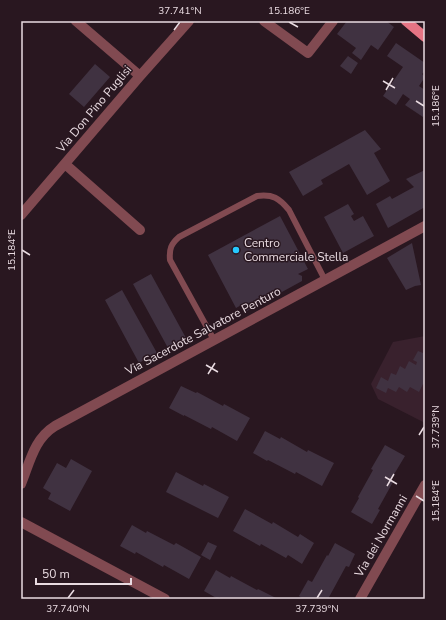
<svg xmlns="http://www.w3.org/2000/svg" width="446" height="620" font-family="'Nunito Sans',sans-serif">
<style>
.built{fill:#39212d}
.building{fill:#403241}
.lines{fill:none;stroke-linecap:round;stroke-linejoin:round}
.lane{stroke:#814a51;stroke-width:6}
.street{stroke:#814a51;stroke-width:10}
.primary{stroke:#e57484;stroke-width:10}
.ticks{fill:none;stroke:#e9dbe1;stroke-width:1.5}
.poi-dot{fill:#26c9fe;stroke:#291720;stroke-width:1.5}
.labels{text-anchor:middle;stroke-width:3;stroke-linejoin:round;paint-order:stroke}
.street-label{font-size:12px;fill:#e9dbe1;stroke:#291720}
.poi-label{font-size:12px;fill:#e9dbe1;stroke:#291720;text-anchor:start}
.neatline{fill:none;stroke:#e9dbe1;stroke-width:1.5}
.ticks-label{font-size:10px;text-anchor:middle;fill:#e9dbe1}
</style>
<rect width="100%" height="100%" fill="#291720"/>
<path class="built" d="M425,336v87l-47,-24 -7,-15 22,-42z"/>
<path class="building" d="M347,21h39l8,6 -16,23 -7,-5 -10,15 -9,-7 4,-5 -19,-14z
M396,43l29,20v8l-3,3 3,3 -6,9 6,4v24l-2,3 -18,-12 5,-6 -7,-5 -7,11 -13,-9 20,-29 -16,-11z
M348,56l10,7 -7,11 -11,-8z
M95,64l15,13 -26,30 -15,-13z
M365,130l16,19 -7,4 16,28 -23,14 -18,-31 -28,16 2,4 -20,12 -14,-24z
M425,170v37l-37,21 -12,-24 14,-8 2,3 22,-12 -8,-8z
M348,204l6,10 -3,2 3,5 9,-5 11,20 -31,17 -19,-36z
M280,216l28,53 -10,5 4,2v5l-55,30 -4,-2 2,-6 -9,5 -28,-53z
M412,243l9,42 -6,1 -9,4 -19,-32z
M151,274l35,64 -18,10 -35,-64z
M122,290l35,63 -18,10 -34,-63z
M425,350v35l-2,-1 -4,8 -9,-5 -3,5 -8,-5 -3,5 -8,-4 -2,5 -10,-5 5,-11 7,4 3,-8 5,2 4,-9 5,3 4,-8 7,4 1,-3 -4,-2 5,-9 5,2z
M181,386l15,7 1,-1 26,14 1,-2 26,14 -13,23 -25,-14 -1,2 -27,-14v1l-15,-8z
M265,431l15,8 1,-2 26,15 1,-2 26,13 -12,23 -26,-14 -1,2 -27,-14 -1,1 -14,-8z
M385,445l20,11 -15,25 3,1 -15,27 2,1 -8,14 -21,-12 8,-14 -1,-1 15,-27 -2,-1z
M71,459l21,12 -22,40 -22,-12 3,-6 -8,-5 14,-25 9,5z
M176,472l27,14 1,-2 25,13 -11,21 -52,-26z
M245,509l27,15 1,-2 25,15 2,-3 14,9 -12,21 -14,-9 -2,3 -25,-14 -1,2 -27,-15z
M132,525l14,8 1,-2 27,14 2,-2 25,14 -12,22 -25,-14 -1,2 -27,-15 -1,2 -15,-8z
M208,542l9,4 -7,14 -9,-5z
M335,543l20,11 -6,13 -3,-1 -18,33h-25l-4,-3 9,-16 4,2 15,-27 1,1z
M216,570l14,8 1,-2 26,14 1,-1 20,10h-56l-3,-2 -1,2 -14,-8z"/>
<g class="lines">
<path class="lane" d="M214,340l-44,-80c-1,-11 1,-16 9,-23l78,-41c16,-2 22,2 32,14l36,70"/>
<path class="street" d="M76,21l64,55
M264,21l44,32 25,-32
M65,164l75,66
M21,215l119,-139 49,-55
M21,484c9,-22 13,-45 34,-58l370,-200
M21,522l144,77
M360,599l65,-114"/>
<path class="primary" d="M406,21l19,16"/>
</g>
<path class="ticks" d="M289,22l9,5M174,30l6,-8M383,81l12,7M386,90l7,-12M416,101l8,5M22,250l8,5M206,365l12,7M208,374l7,-11M419,435l5,-8M385,477l12,7M387,486l7,-12M416,496l8,5M68,598l6,-8M317,598l5,-8"/>
<circle class="poi-dot" cx="236" cy="250" r="4"/>
<g class="labels">
<g class="street-label">
<text transform="translate(94 109) rotate(-50)" y="4">Via Don Pino Puglisi</text>
<text transform="translate(203 331) rotate(-28)" y="4">Via Sacerdote Salvatore Penturo</text>
<text transform="translate(381 536) rotate(-60)" y="4">Via dei Normanni</text>
</g>
<g class="poi-label">
<text x="244" y="247">Centro<tspan x="244" dy="14">Commerciale Stella</tspan></text>
</g>
</g>
<rect width="446" height="620" fill="none" stroke="#291720" stroke-width="44"/>
<path d="M36 578v6h95v-6" fill="none" stroke="#e9dbe1" stroke-width="2"/>
<text x="42" y="578" font-size="12" fill="#e9dbe1" stroke="#291720" stroke-width="3" paint-order="stroke">50 m</text>
<rect x="22" y="22" width="402" height="576" class="neatline"/>
<g class="ticks-label">
<text x="180" y="14">37.741°N</text>
<text x="289" y="14">15.186°E</text>
<text transform="translate(435 106) rotate(-90)" y="4">15.186°E</text>
<text transform="translate(11 250) rotate(-90)" y="4">15.184°E</text>
<text transform="translate(435 427) rotate(-90)" y="4">37.739°N</text>
<text transform="translate(435 501) rotate(-90)" y="4">15.184°E</text>
<text x="68" y="612">37.740°N</text>
<text x="317" y="612">37.739°N</text>
</g>
</svg>
